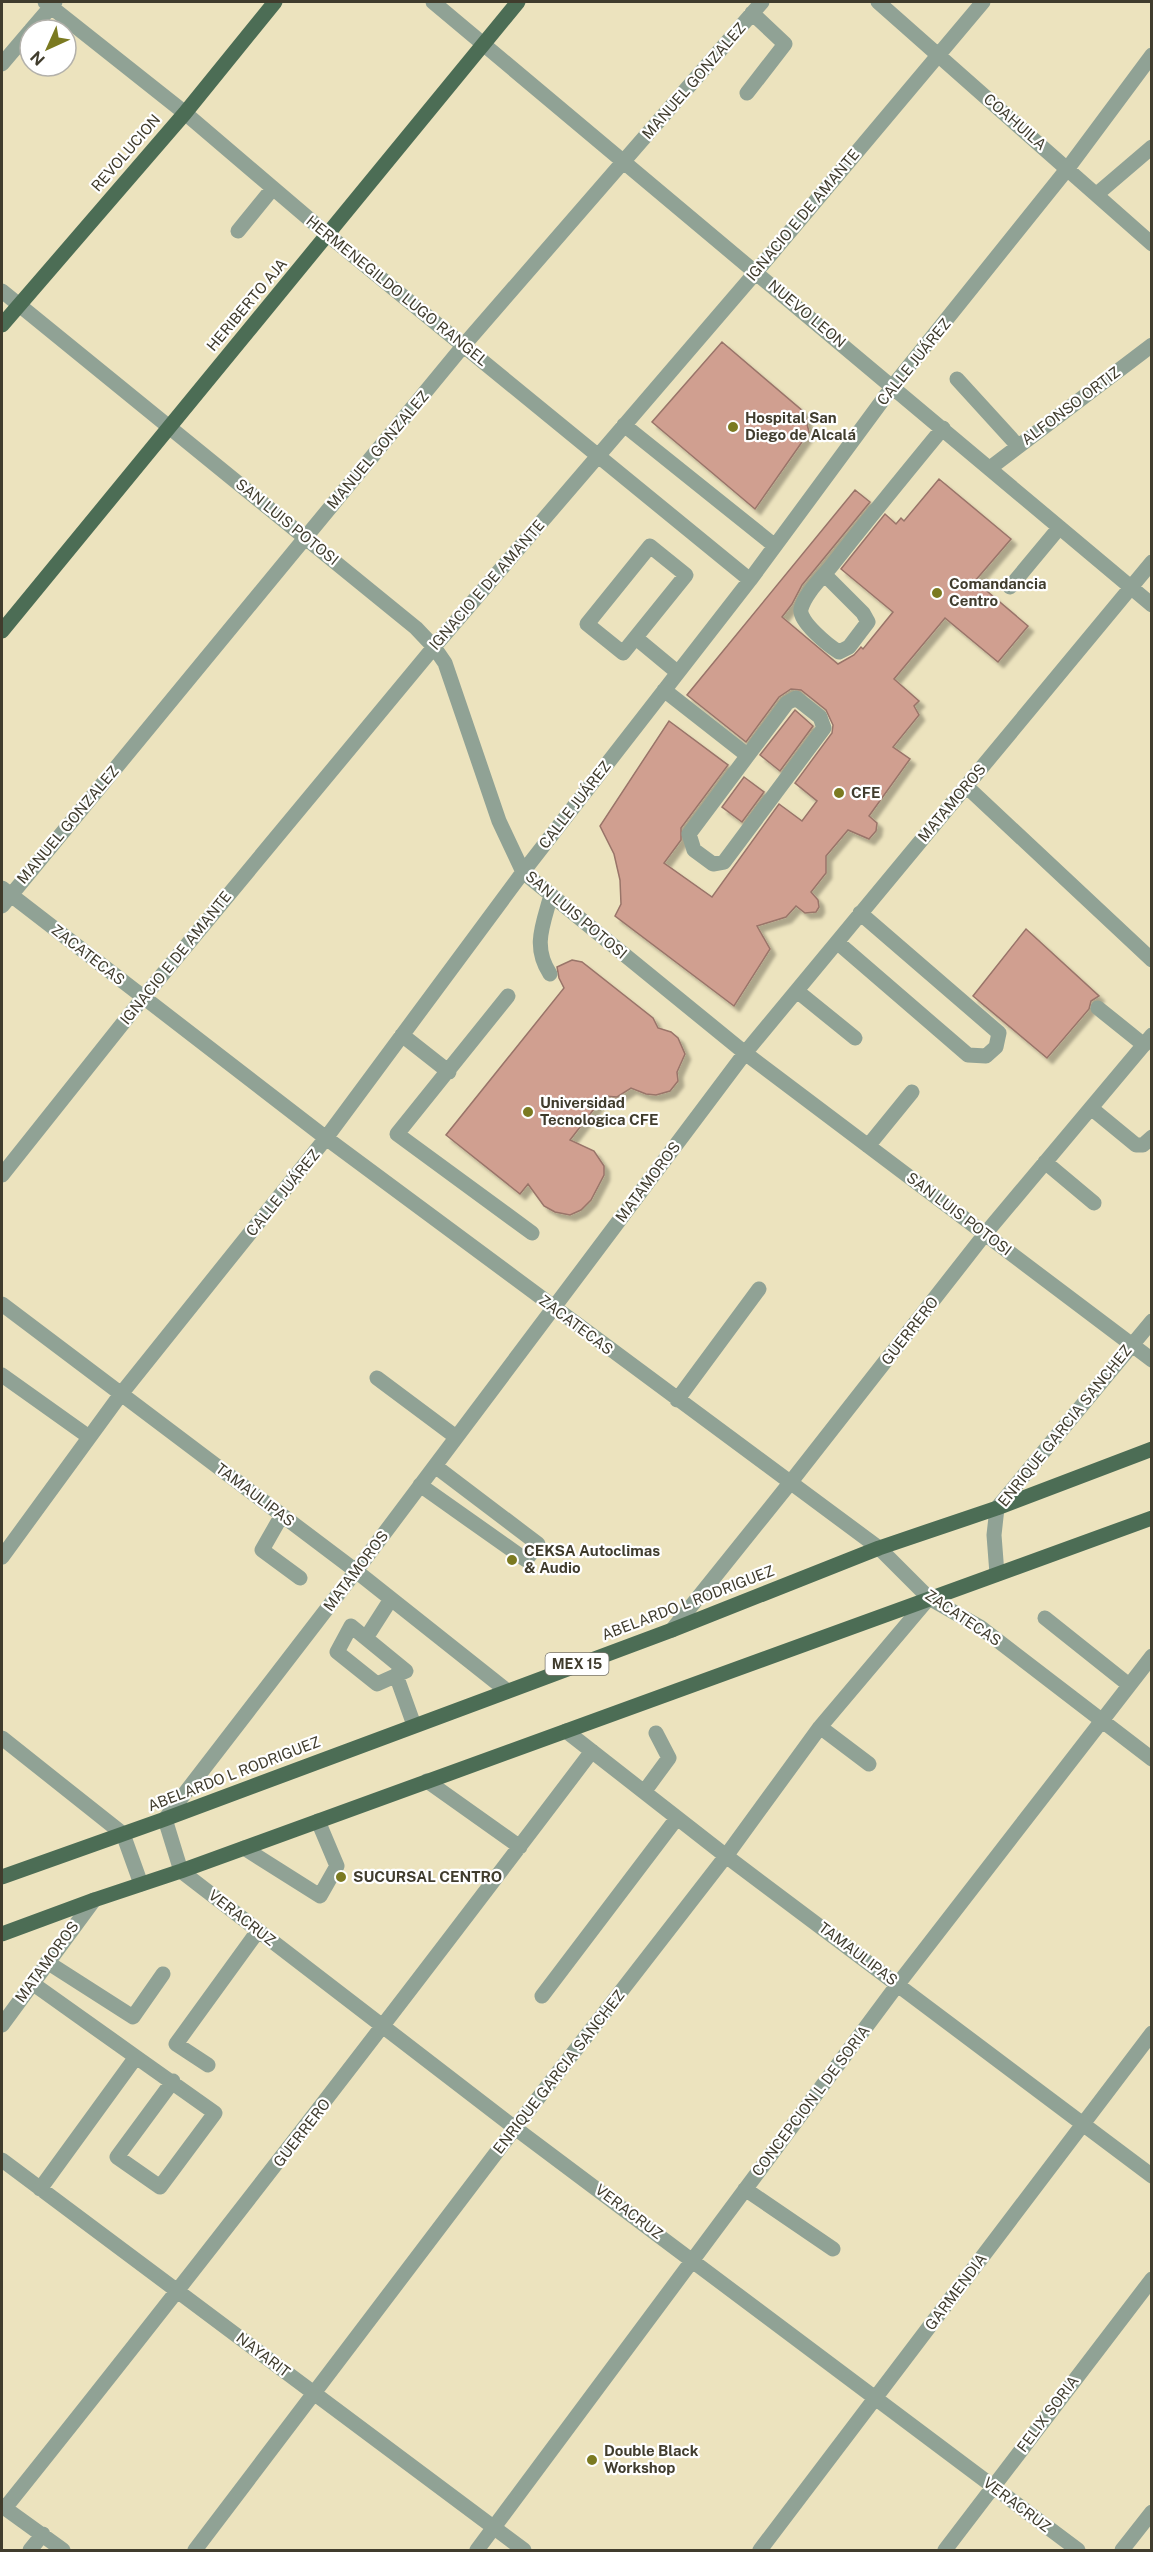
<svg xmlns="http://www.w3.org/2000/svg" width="1153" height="2552" font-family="'Public Sans',sans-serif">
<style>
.building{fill:#d09f90;stroke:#997469;stroke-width:1.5;filter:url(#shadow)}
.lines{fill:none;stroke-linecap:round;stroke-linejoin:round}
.minor{stroke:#90a295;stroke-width:15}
.major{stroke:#4c6d55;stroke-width:15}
.poi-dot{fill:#7b7a21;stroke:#fff;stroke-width:2}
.labels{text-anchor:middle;stroke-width:4.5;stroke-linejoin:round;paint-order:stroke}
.shield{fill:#fff;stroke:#79766c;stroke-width:1.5}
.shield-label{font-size:14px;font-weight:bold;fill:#403c2d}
.street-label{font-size:15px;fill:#403c2d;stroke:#fff}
.poi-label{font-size:15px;font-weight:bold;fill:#403c2d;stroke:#fff;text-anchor:start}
</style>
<defs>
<filter id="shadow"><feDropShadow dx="5.5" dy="5.5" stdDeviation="1.5" flood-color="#0004"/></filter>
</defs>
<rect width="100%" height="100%" fill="#ece3be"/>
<path class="building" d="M722,342l82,70 5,20 -54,77 -103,-87z
M939,479l72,60 -36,42 53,45 -30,36 -53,-44 -51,61 25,22 -5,5 5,9 -26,32 17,12 -41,57 8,7 -1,8 -7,8 -21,-9 -22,26v17l-15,19 7,8 1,7 -3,5 -11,1 -9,-7 -10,11 -29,9 13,23 -36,57 -119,-90 6,-12 -1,-24 -6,-26 -14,-28 69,-105 59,44 -47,63v12l-17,23 48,34 67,-93 23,17 15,-20 -22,-18 37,-50 1,-8 -7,-15 -25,-20 -10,-1 -12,8 -33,45 -59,-47 168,-205 15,12 -68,83 -10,19 -10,13 56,47 16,-9 7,-8 2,2 30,-37 -52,-43 44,-55 11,10 5,-6 3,3z
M795,710l18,16 -33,45 -20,-16z
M744,777l20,15 -22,30 -20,-15z
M1026,929l73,67 -8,5 -2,8 -42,49 -74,-62z
M572,960l10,2 71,56 5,10 13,4 7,6 7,16 -8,18 1,9 -8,10 -14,4 -10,-1 -15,-6 -14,9 -13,-1 -34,44 24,11 10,15v9l-13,25 -10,10 -11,5 -15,-3 -11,-6 -16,-22 -8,10 -74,-59 118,-147 -5,-10 -2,-11z"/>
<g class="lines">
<path class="minor" d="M45,2l140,111 143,122 422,345
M433,2l719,603
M878,2l274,242
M31,30l24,-28
M2,64l28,-33
M747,93l38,-49 -33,-31
M1097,194l55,-47
M238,231l35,-43
M2,291l414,337 18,19 11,16 54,158 24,51 222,181 407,307
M957,379l61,67
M624,425l151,121
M990,468l162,-123
M650,546l36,29 -63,78 -36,-29z
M825,575l38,38 5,9 -19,25 -10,5c-10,-6 -41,-31 -38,-43 4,-16 22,-32 32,-45 36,-46 73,-91 110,-136
M1010,587l49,-59
M636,638l41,34
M664,690l83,65
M796,698l24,19 4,11 -100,134 -11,2 -19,-14 -5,-16 98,-131z
M966,786l186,174
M2,888l324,250 553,410 50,50 51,29 172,132
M2,906l462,-561 298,-343
M837,942l131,113 18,1 10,-9 3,-14 -139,-120
M550,974c-18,-28 -7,-49 1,-79
M797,991l58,47
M508,996l-111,138 135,99
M1098,1008l46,37
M402,1035l47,37
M1091,1108l45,37h7l9,-8
M868,1146l44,-54
M1045,1162l49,41
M2,1175l141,-177 291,-351 322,-375 227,-270
M2,1304l354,267 150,119
M2,1375l87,62
M377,1378l79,59
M677,1400l82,-111
M420,1485l106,75 12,-16 -103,-78
M282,1515l-20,35 38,28
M2,1557l119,-163 205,-256 197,-266 227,-292 143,-194 175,-218 84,-113
M997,1574l-3,-39 3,-27 155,-187
M1045,1618l84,67
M351,1626l55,45 -29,13 -40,-32z
M672,1630l118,-147 195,-249 167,-199
M366,1638l25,-39
M396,1675l18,50
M820,1727l49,37
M566,1731l160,125 426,320
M2,1738l121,96 18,50
M427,1781l93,66
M644,1792l25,-34 -13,-25
M244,1848l76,48 17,-30 -19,-45
M47,1962l86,55 30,-43
M32,1983l104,74 -96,132
M542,1996l135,-178
M2,2025l92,-125
M136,2057l79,56 -55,74 -43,-30 56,-76
M208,2065l-32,-21 82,-113
M2,2160l522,390
M745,2189l88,60
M2,2506l61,44
M5,2508c200,-249 394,-502 587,-757
M30,2550l13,-16
M195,2550l320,-422 211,-272 94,-129 109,-129
M477,2550l421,-566 254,-328
M760,2550l392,-517
M945,2550l207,-271
M1078,2550l-563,-422 -334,-257 -16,-52 191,-248 389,-518 407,-491
M1122,2550l30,-38"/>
<path class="major" d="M2,325l183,-212 90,-111
M2,631l516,-629
M2,1877l163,-58 507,-189 207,-82 118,-40 155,-59
M2,1934l92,-34 87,-29 971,-353"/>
</g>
<g class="poi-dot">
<circle cx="733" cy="427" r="6"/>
<circle cx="937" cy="593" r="6"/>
<circle cx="839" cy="793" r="6"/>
<circle cx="528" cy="1112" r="6"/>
<circle cx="512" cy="1560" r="6"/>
<circle cx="341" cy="1877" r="6"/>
<circle cx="592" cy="2460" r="6"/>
</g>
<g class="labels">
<rect class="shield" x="545.5" y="1653" width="63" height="22" rx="4.5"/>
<g class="shield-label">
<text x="577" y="1669">MEX 15</text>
</g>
<g class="street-label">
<text transform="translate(694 81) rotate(-49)" y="5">MANUEL GONZALEZ</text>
<text transform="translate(1015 122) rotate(41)" y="5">COAHUILA</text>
<text transform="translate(126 153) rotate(-49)" y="5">REVOLUCION</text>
<text transform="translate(803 215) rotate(-50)" y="5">IGNACIO E DE AMANTE</text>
<text transform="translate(397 291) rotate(39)" y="5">HERMENEGILDO LUGO RANGEL</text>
<text transform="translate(247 305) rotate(-50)" y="5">HERIBERTO AJA</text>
<text transform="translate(807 314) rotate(40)" y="5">NUEVO LEON</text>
<text transform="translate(914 362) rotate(-51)" y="5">CALLE JUÁREZ</text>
<text transform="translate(1071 406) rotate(-37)" y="5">ALFONSO ORTIZ</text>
<text transform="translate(378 450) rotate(-50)" y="5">MANUEL GONZALEZ</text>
<text transform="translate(287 522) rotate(39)" y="5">SAN LUIS POTOSI</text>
<text transform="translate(487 585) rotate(-49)" y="5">IGNACIO E DE AMANTE</text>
<text transform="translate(952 803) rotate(-50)" y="5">MATAMOROS</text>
<text transform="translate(575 805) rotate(-52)" y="5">CALLE JUÁREZ</text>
<text transform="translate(68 825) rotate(-50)" y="5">MANUEL GONZALEZ</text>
<text transform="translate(576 915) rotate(40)" y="5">SAN LUIS POTOSI</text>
<text transform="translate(88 955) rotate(38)" y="5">ZACATECAS</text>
<text transform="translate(176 958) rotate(-51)" y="5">IGNACIO E DE AMANTE</text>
<text transform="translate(648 1182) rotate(-53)" y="5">MATAMOROS</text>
<text transform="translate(283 1193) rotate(-51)" y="5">CALLE JUÁREZ</text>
<text transform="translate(959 1214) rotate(37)" y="5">SAN LUIS POTOSI</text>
<text transform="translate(576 1325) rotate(37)" y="5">ZACATECAS</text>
<text transform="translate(910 1331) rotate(-52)" y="5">GUERRERO</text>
<text transform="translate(1065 1426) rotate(-51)" y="5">ENRIQUE GARCIA SANCHEZ</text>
<text transform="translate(255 1495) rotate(37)" y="5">TAMAULIPAS</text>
<text transform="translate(356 1571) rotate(-53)" y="5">MATAMOROS</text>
<text transform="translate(688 1603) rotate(-21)" y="5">ABELARDO L RODRIGUEZ</text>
<text transform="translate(963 1618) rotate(34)" y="5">ZACATECAS</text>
<text transform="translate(234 1774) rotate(-21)" y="5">ABELARDO L RODRIGUEZ</text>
<text transform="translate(242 1918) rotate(38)" y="5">VERACRUZ</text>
<text transform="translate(858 1954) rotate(37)" y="5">TAMAULIPAS</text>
<text transform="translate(47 1962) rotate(-54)" y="5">MATAMOROS</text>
<text transform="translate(559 2072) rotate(-52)" y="5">ENRIQUE GARCIA SANCHEZ</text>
<text transform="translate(811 2101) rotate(-53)" y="5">CONCEPCION L DE SORIA</text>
<text transform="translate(302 2133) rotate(-52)" y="5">GUERRERO</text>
<text transform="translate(629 2212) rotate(37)" y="5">VERACRUZ</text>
<text transform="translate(956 2292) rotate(-53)" y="5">GARMENDIA</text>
<text transform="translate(263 2355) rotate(37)" y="5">NAYARIT</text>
<text transform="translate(1048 2414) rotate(-53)" y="5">FELIX SORIA</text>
<text transform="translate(1017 2505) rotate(37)" y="5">VERACRUZ</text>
</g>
<g class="poi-label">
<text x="745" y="423">Hospital San<tspan x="745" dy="17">Diego de Alcalá</tspan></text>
<text x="949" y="589">Comandancia<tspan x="949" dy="17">Centro</tspan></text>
<text x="851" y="798">CFE</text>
<text x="540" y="1108">Universidad<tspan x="540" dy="17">Tecnologica CFE</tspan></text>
<text x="524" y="1556">CEKSA Autoclimas<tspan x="524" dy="17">&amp; Audio</tspan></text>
<text x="353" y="1882">SUCURSAL CENTRO</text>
<text x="604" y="2456">Double Black<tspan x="604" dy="17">Workshop</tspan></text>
</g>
</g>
<rect width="1153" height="2552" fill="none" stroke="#403c2d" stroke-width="6"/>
<g transform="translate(48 48) rotate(225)"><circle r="28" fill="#ffffff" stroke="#b3b1ab" stroke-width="1.5"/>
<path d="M0-4.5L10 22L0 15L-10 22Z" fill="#7b7a21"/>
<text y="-9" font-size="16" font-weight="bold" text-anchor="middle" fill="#403c2d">N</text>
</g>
</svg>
